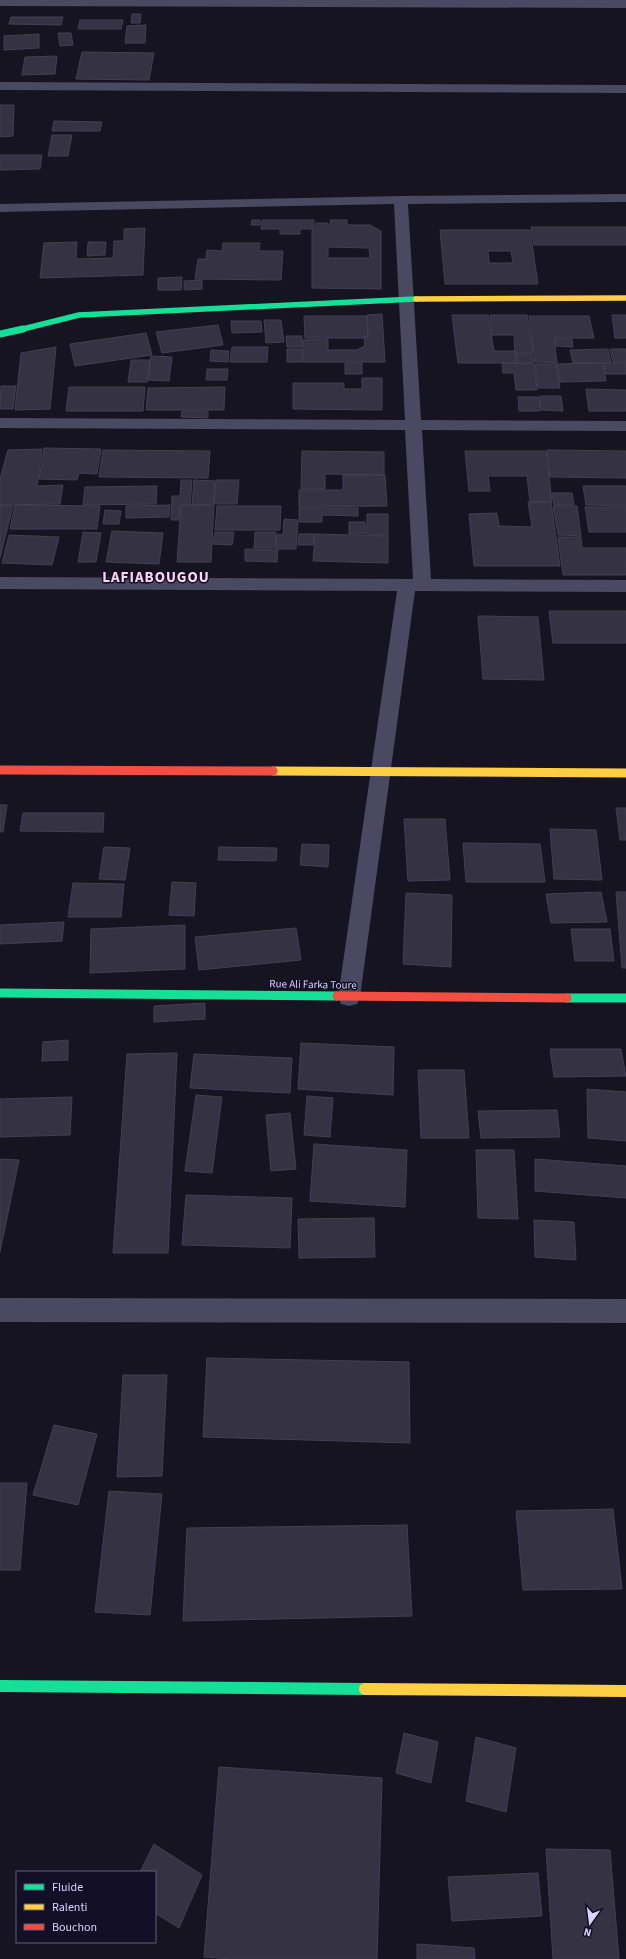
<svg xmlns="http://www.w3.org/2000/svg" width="626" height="1959" font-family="'Source Sans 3',sans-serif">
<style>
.building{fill:#343243;stroke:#433f54;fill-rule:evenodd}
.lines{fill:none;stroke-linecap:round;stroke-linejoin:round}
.street{fill:#4a4962;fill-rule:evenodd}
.fast-far3{stroke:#16e098;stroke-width:5.5}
.fast-far2{stroke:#16e098;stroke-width:7}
.fast-far1{stroke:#16e098;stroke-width:9}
.fast{stroke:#16e098;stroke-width:12}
.slow-far2{stroke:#ffcf43;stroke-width:5.5}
.slow-far1{stroke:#ffcf43;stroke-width:9}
.slow{stroke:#ffcf43;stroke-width:12}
.jam{stroke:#f24e42;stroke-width:9}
.labels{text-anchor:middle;stroke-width:3;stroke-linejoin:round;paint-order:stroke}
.street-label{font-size:11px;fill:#d9d4ff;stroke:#130f26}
.district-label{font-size:15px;font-weight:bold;letter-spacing:1px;fill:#ffd6f0;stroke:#130f26}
</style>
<rect width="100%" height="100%" fill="#161421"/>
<path class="building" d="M132,14h9l-1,9h-9z
M11,17h52l-2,8 -52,-1z
M80,20h43l-2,9h-43z
M146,25l-1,18h-20l2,-17z
M58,33h13l2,12 -13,1z
M39,34v14l-35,2v-14z
M82,52l72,1 -5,27 -73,-1z
M57,56l-2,18 -33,1 3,-18z
M0,105h14l-1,31 -13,1z
M54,121l48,1 -2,9h-48z
M52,135h20l-4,21h-20z
M0,155h42l-2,14 -40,1z
M252,220h8v5h-9z
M262,220h52v6h-3v3h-11v5h-20v-5h-19z
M330,220h17v5h23l11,6v58l-69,-1v-61h4v-4h12l1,2h2zM328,247l41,1 1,10h-42z
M531,227h95v18h-92z
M145,228l-2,47 -103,3 4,-35 33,-1 -1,17 37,-1 1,-17h10v-12z
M440,230h90l8,54h-93zM488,251h23l2,12h-24z
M88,242h18l-1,13 -18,1z
M223,243h37l-1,8h24l-2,29 -86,-1 3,-20h8l1,-9 15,1z
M182,277l-1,13h-23v-12z
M202,280v9l-18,1v-9z
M382,314l3,48h-82v-22l25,-1v11h29l8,-4 -1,-9h4l-1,-22z
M452,315h36l6,36h21l2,12h-59z
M490,315h37l6,38h-18l-1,-18h-22z
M612,315h14v23h-11z
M304,316h63l1,21 -5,-1 1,2h-59z
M529,316h60l5,22h-40l3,25 -22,-1z
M264,320h17l3,22 -18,1z
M231,321h30l1,11 -30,1z
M218,325l5,20 -61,8 -6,-21z
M146,333l6,22 -77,11 -5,-22z
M286,336h16v11h-15z
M555,339h17l1,8 -17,-1z
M56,347l-6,62 -35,1 6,-57z
M232,347h36l-1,15h-37z
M287,349h15v13h-15z
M608,349l3,14h-38l-3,-13z
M610,349h16v13h-13z
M211,350l18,1 -1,11 -18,-1z
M516,354h16l2,9h-16z
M151,356l21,1 -3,24 -21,-1z
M131,360h19l-3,22h-19z
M345,363h17v11h-17z
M502,363l32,1 3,26h-21l-2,-17h-11z
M603,363l3,18 -46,1 -3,-18z
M604,363h22v11h-21z
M535,364h21l4,24h-22z
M207,369h21l-1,11h-21z
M362,378h20v32l-89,-1v-26h51v6h18z
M1,386h15l-3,23h-13z
M69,387h76l-2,24h-77z
M225,387l-1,23h-78l2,-22z
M586,389l40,1v21h-37z
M540,396h21l2,15 -22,-1z
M518,397h21l1,14h-21z
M182,411h26v7l-27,-1z
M44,448l57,1 -4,25 -18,-1 -2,7 -38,-1z
M42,449l-5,37 26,-1 -3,19 -60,1v-26l8,-29z
M103,450l107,1 -2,27 -109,-1z
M547,450l79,1v27l-76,-1z
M302,451l82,1v23l-59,-1v15h-24z
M465,451h81l6,51h-22l-3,-26h-39l2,15h-21z
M343,475h42l2,31 -88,1v-17h44z
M181,480h11l-2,25h-10l-1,15h-8l1,-24h8z
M194,480l21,1 -2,23 -21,1z
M216,480h23l-2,24h-23z
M157,486l-1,18 -73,1 2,-18z
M583,486h43v20l-40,-1z
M552,493h20l2,12h-20z
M528,502h23l9,64h-86l-5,-52 28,-1 2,13 33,1z
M0,505l13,1 -13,52z
M15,505l85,1 -3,23h-87z
M170,505l-1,12 -43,1v-12z
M181,505h33l-3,57h-34z
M217,506h64l-1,24h-65z
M553,506h24l4,30 -23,-1z
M585,507h41v25h-37z
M299,508h59v8l-36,-1v7h-23z
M105,510l16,1 -2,13h-16z
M367,514h21v21l-21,-1z
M284,519l14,1 -2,29h-20l1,-15 6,1z
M349,522h16l1,12h-17z
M112,531l51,2 -4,31 -53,-2z
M83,532l18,1 -5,29h-18z
M215,532h19l-2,13 -19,-1z
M255,532h21l-1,16h-21z
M299,534h15l-1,11h-15z
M315,534l73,2v27l-75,-2z
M9,535l50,2 -7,28 -50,-2z
M558,537h23l1,11h44v17h-1l1,10h-63z
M245,549l33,1 -1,12 -32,-1z
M549,611h77v32h-73z
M478,616l60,1 6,63 -61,-1z
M0,805h7l-4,27h-3z
M616,808h10v32h-6z
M23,813h81l-1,19 -83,-1z
M404,819h41l5,61 -42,1z
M550,829l46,1 6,50 -48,-1z
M463,843l77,1 5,38h-79z
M302,844l27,1 -1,22 -28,-2z
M104,847l26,1 -5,32 -26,-1z
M219,847l58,1 -1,13 -58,-1z
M172,882l24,1 -2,33 -25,-1z
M73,883l51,1 -3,33h-53z
M601,892l6,30 -56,1 -5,-29z
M616,892h10v76h-4z
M406,893l46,2 -1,72 -48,-3z
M64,922l-2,19 -62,3v-19z
M185,925v44l-95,4 1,-44z
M296,928l5,32 -102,10 -4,-33z
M571,929h39l4,32h-39z
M205,1003v16l-51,3v-16z
M68,1040v20l-26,1 1,-19z
M301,1043l93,4 -1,48 -95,-6z
M550,1049h71l5,27 -72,1z
M177,1053l-9,200h-55l14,-199z
M194,1054l98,4 -2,35 -100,-5z
M418,1070h46l5,68h-48z
M587,1089l39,3v49l-38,-3z
M196,1095l26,2 -10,76 -27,-2z
M307,1096l26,2 -3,39 -26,-2z
M72,1097l-2,38 -70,2v-38z
M557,1110l3,27 -79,1 -3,-27z
M290,1113l6,56 -25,2 -5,-56z
M314,1144l93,6 -2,57 -95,-6z
M476,1150h38l4,69 -40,-1z
M0,1159l19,1 -19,92z
M535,1159l91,7v32l-91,-7z
M186,1195l106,3 -2,50 -108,-3z
M374,1218l1,39 -76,1 -1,-39z
M534,1220l40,2 2,38 -41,-3z
M207,1358l202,4 1,81 -207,-6z
M123,1375h44l-5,101 -45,1z
M54,1425l43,9 -19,71 -45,-10z
M0,1483h27l-7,87h-20z
M109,1491l53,3 -12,121 -55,-3z
M613,1509l9,80 -99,1 -7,-79z
M407,1525l5,91 -229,5 4,-93z
M404,1733l34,9 -7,41 -35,-10z
M476,1737l40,11 -10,64 -40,-11z
M219,1767l163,11 -5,181h-145l-28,-2z
M154,1844l48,31 -23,53 -24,-15v-41h-15z
M546,1849l64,1 9,109h-66z
M538,1873l4,43 -90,5 -4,-44z
M417,1944l57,4 1,11h-58z"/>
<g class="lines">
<path class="street" d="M0,0h626v8l-626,-2z
M0,82l626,3v8l-626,-3z
M626,194v8l-218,2 13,216 205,1v10l-204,-1 9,149 195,1v12l-211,-1 -55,406 -3,7 -8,2 -8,-2 -3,-7 59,-406 -397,-2v-12l413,2 -8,-149 -405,-2v-10l405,2 -11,-216 -394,8v-8l401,-8z
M0,1298l626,1v24l-626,-1z"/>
<path class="fast-far3" d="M19,330l60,-15 337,-16"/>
<path class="fast-far2" d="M0,334l23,-5"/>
<path class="fast-far1" d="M0,993l337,3
M567,998h59"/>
<path class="fast" d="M0,1686l365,3"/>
<path class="slow-far2" d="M416,299l210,-1"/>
<path class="slow-far1" d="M273,771l353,2"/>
<path class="slow" d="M365,1689l261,2"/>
<path class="jam" d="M0,770l273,1
M337,996l230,2"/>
</g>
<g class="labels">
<g class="street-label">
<text transform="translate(313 984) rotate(1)" y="4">Rue Ali Farka Toure</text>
</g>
<g class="district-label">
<text x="156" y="582">LAFIABOUGOU</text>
</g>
</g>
<rect x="16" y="1871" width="140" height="72" fill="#130f26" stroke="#625e7d"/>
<rect x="24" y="1884" width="20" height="6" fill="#16e098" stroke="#625e7d"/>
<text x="52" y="1891" font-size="12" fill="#d9d4ff">Fluide</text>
<rect x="24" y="1904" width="20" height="6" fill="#ffcf43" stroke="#625e7d"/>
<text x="52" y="1911" font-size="12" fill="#d9d4ff">Ralenti</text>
<rect x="24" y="1924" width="20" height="6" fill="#f24e42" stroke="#625e7d"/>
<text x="52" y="1931" font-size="12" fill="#d9d4ff">Bouchon</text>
<g transform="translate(590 1923) rotate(194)" stroke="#130f26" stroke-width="3" paint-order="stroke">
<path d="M0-3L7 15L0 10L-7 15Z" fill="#d9d4ff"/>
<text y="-6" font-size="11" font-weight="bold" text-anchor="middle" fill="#d9d4ff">N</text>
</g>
</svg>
